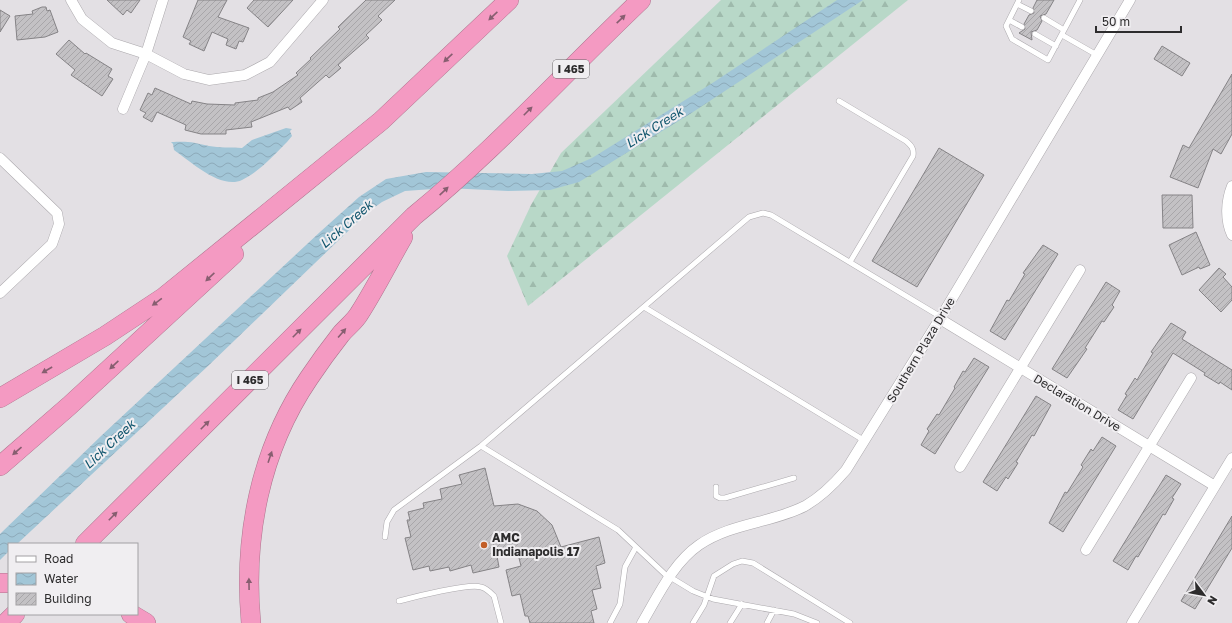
<svg xmlns="http://www.w3.org/2000/svg" width="1232" height="623" font-family="'Golos Text',sans-serif">
<style>
.forest{fill:url(#forest-firs)}
.water{fill:url(#water-waves)}
.building{fill:url(#building-hatch);stroke:#858386}
.lines{fill:none;stroke-linecap:round;stroke-linejoin:round}
.service-casing{stroke:#aca9ad;stroke-width:6}
.minor-casing{stroke:#aca9ad;stroke-width:11}
.motorway-casing{stroke:#ae748e;stroke-width:20}
.service{stroke:#fff;stroke-width:5}
.minor{stroke:#fff;stroke-width:10}
.motorway{stroke:#f49ac2;stroke-width:19}
.oneway{fill:#875e70}
.poi-dot{fill:#c35f28;stroke:#f0eef1;stroke-width:1.5}
.labels{text-anchor:middle;stroke-width:4;stroke-linejoin:round;paint-order:stroke}
.shield{fill:#f0eef1;stroke:#686668;stroke-width:1}
.shield-label{font-size:11px;font-weight:bold;fill:#2d2c2d}
.street-label{font-size:12px;fill:#2d2c2d;stroke:#f0eef1}
.poi-label{font-size:12px;font-weight:bold;fill:#2d2c2d;stroke:#f0eef1;text-anchor:start}
.water-label{font-size:13px;font-style:italic;fill:#0e546c;stroke:#f0eef1}
</style>
<defs>
<pattern id="forest-firs" width="22" height="20" patternUnits="userSpaceOnUse"><rect width="22" height="20" fill="#b8d8c8"/><path d="M5 1l3.5 6h-7zM16 11l3.5 6h-7z" fill="#9ebaac"/></pattern>
<pattern id="water-waves" width="16" height="10" patternUnits="userSpaceOnUse"><rect width="16" height="10" fill="#a2c6d7"/><path d="M0 5q4-4 8 0t8 0" fill="none" stroke="#8caab9"/></pattern>
<pattern id="building-hatch" width="6" height="6" patternUnits="userSpaceOnUse"><rect width="6" height="6" fill="#c3c1c4"/><path d="M-1 1l2-2M0 6l6-6M5 7l2-2" fill="none" stroke="#a8a6a9"/></pattern>
</defs>
<rect width="100%" height="100%" fill="#e3e0e4"/>
<path class="forest" d="M721,0h187l-380,306 -21,-50 24,-51 30,-52z"/>
<path class="water" d="M837,0h26l-173,114 -111,68 -29,8 -42,1 -61,-3 -42,3 -23,11 -14,10 -160,154 -191,178h-8v7l-9,9v-26l101,-98 219,-204 39,-35 27,-18 40,-7 106,2 30,-3 30,-13 122,-76z
M286,128l6,1 -2,2 2,5 -5,6c-13,13 -28,30 -45,38 -21,10 -52,-19 -68,-30l-1,-6 -2,-2c17,-1 22,0 38,4 10,2 22,1 33,2l10,-8z"/>
<path class="building" d="M107,0h33l-9,13 -4,-3 -4,5z
M198,0h29l-9,17 31,11 -6,14 -4,-1 -3,8 -10,-4 2,-6 -16,-7 -8,19 -15,-7 2,-3 -8,-4z
M254,0h39l-25,27 -21,-19z
M366,0h29l-17,16 4,4 -16,15 3,3 -31,27 3,3 -12,10 -3,-3 -26,23 2,4 -12,8 -2,-3 -37,15 1,5 -26,3v4h-25l-16,-4 1,-5 -29,-13 -5,10 -9,-5 3,-4 -6,-3 8,-17 4,2 3,-7 36,16 1,-3 15,3 28,1v-2l23,-3v-2l15,-6 25,-17 -2,-2 15,-14 -1,-1 30,-29 -2,-2z
M1037,0h17l-8,14 -6,2 2,5 -5,9 -6,2 1,8 -13,-7 6,-4 -1,-5 5,-9 5,-2 -1,-5z
M42,7h4l1,4 3,-1 8,22 -13,5 -28,3 -2,-24 18,-2 -1,-3z
M0,10l10,6 -10,16z
M69,40l16,14 1,-1 26,16 -4,7 5,3 -11,17 -31,-21 4,-5 -19,-16z
M1162,46l28,17 -8,13 -28,-17z
M1232,74v60l-11,20 -8,-5 -15,39 -28,-11 13,-32 6,3z
M939,148l45,27 -67,112 -45,-26z
M1162,195h30l1,33h-30z
M1196,232l14,33 -10,4 -1,-2 -17,8 -13,-30z
M1043,245l15,9 -53,86 -15,-9 17,-31 2,1 16,-27 -2,-1z
M1219,268l7,6 -3,3 9,10v13l-11,12 -22,-22z
M1106,282l14,9 -8,14 2,2 -10,15 -2,-1 -17,27 2,1 -20,29 -15,-9z
M1171,323l15,9 -4,7 50,31v20l-12,-8 -1,2 -15,-9 1,-2 -32,-20 -40,66 -15,-9 9,-15 -2,-1 10,-16 2,2 16,-27 -2,-1z
M974,358l15,9 -54,87 -14,-9 8,-14 -2,-2 10,-15 2,1 16,-27 -1,-1 9,-16 2,1z
M1036,396l15,9 -17,31 -2,-1 -16,27 2,1 -10,16 -2,-2 -9,14 -14,-9z
M1102,437l14,9 -53,86 -14,-9 16,-31 2,1 16,-26 -2,-2 10,-16 2,2z
M485,468l9,38 24,-2 19,7 15,14 9,22 38,-10 6,26 -9,3 5,22 -9,2 5,19 -6,2 3,12h-64l-2,-7h-3l-5,-22 -8,2 -6,-26 15,-4 -3,-12 -11,-6 -11,3 3,16 -26,6 -2,-8 -21,6 -1,-4 -19,4 -1,-5 -16,4 -8,-32 6,-1 -4,-17h3l-2,-8 16,-4 -1,-5 19,-4 -2,-10 22,-5 -3,-9z
M1166,475l15,9 -9,14 2,1 -9,16 -2,-1 -25,43 -2,-1 -8,14 -15,-9z
M1232,516v32l-37,61 -14,-8z"/>
<g class="lines">
<g class="service-casing">
<path id="service" d="M1019,0l-13,26 6,13 36,21 32,-60
M1017,4l14,7
M1044,18l20,12
M1009,20l13,7
M1035,34l21,12
M1062,35l35,20
M839,101l67,40c6,5 8,8 7,15l-63,106
M644,307l221,134
M481,446l137,84 51,48
M716,487v9l4,2h5l69,-20
M385,537l2,-15 7,-12 87,-64 268,-229 14,-4 8,2 170,102
M670,577l23,14 20,8 81,15 23,9
M399,601c15,-4 70,-18 82,-14 5,1 9,5 13,9l7,27
M610,623l10,-19 5,-37 11,-20
M693,623l11,-18 10,-29 19,-12 9,-3 11,2 97,60
M730,623l12,-19
M767,623l7,-13"/>
</g>
<g class="minor-casing">
<path id="minor" d="M71,0l11,19 30,24 34,11 38,20 25,6 36,-5 25,-13 53,-62
M123,109l23,-55 17,-54
M0,158l57,55 2,11 -7,20 -52,49
M1232,186c-6,15 -7,34 0,49
M940,319l275,167
M960,467l120,-197
M1086,550l105,-172
M642,623c16,-27 31,-60 57,-78 32,-22 73,-22 106,-39 16,-9 29,-22 41,-36l95,-153 189,-317
M1132,623l100,-165"/>
</g>
<g class="motorway-casing">
<path id="motorway" d="M0,398l105,-62 59,-39 217,-176 128,-121
M0,466l69,-60 165,-152
M85,544l329,-328c81,-66 151,-144 227,-216
M0,583h9
M131,614l15,9
M6,623l9,-9
M251,623c-8,-86 9,-173 58,-245 10,-15 21,-30 32,-44 6,-7 14,-13 18,-20 16,-25 29,-51 44,-77"/>
</g>
<use href="#service" class="service"/>
<use href="#minor" class="minor"/>
<use href="#motorway" class="motorway"/>
</g>
<defs><path id="oneway-solid" d="M-6-.8H1V-3.2L6.5 0L1 3.2V.8H-6Z"/></defs>
<g class="oneway">
<use href="#oneway-solid" transform="translate(493 16) rotate(137)"/>
<use href="#oneway-solid" transform="translate(621 19) rotate(-44)"/>
<use href="#oneway-solid" transform="translate(448 58) rotate(137)"/>
<use href="#oneway-solid" transform="translate(528 111) rotate(-45)"/>
<use href="#oneway-solid" transform="translate(444 191) rotate(-43)"/>
<use href="#oneway-solid" transform="translate(210 277) rotate(137)"/>
<use href="#oneway-solid" transform="translate(157 302) rotate(144)"/>
<use href="#oneway-solid" transform="translate(297 333) rotate(-45)"/>
<use href="#oneway-solid" transform="translate(342 333) rotate(-49)"/>
<use href="#oneway-solid" transform="translate(114 365) rotate(137)"/>
<use href="#oneway-solid" transform="translate(47 370) rotate(150)"/>
<use href="#oneway-solid" transform="translate(205 425) rotate(-45)"/>
<use href="#oneway-solid" transform="translate(17 451) rotate(139)"/>
<use href="#oneway-solid" transform="translate(270 457) rotate(-71)"/>
<use href="#oneway-solid" transform="translate(113 516) rotate(-45)"/>
<use href="#oneway-solid" transform="translate(249 584) rotate(-91)"/>
</g>
<circle class="poi-dot" cx="484" cy="545" r="4"/>
<g class="labels">
<g class="shield">
<rect x="553" y="60" width="36" height="18" rx="3"/>
<rect x="232" y="371" width="36" height="18" rx="3"/>
</g>
<g class="shield-label">
<text x="571" y="73">I 465</text>
<text x="250" y="384">I 465</text>
</g>
<g class="street-label">
<text transform="translate(921 350) rotate(-59)" y="4">Southern Plaza Drive</text>
<text transform="translate(1077 403) rotate(31)" y="4">Declaration Drive</text>
</g>
<g class="poi-label">
<text x="492" y="542">AMC<tspan x="492" dy="14">Indianapolis 17</tspan></text>
</g>
<g class="water-label">
<text transform="translate(654 127) rotate(-32)" y="5">Lick Creek</text>
<text transform="translate(346 224) rotate(-41)" y="5">Lick Creek</text>
<text transform="translate(109 444) rotate(-43)" y="5">Lick Creek</text>
</g>
</g>
<rect x="8" y="543" width="130" height="72" fill="#f0eef1" stroke="#a2a0a3"/>
<rect x="16" y="556" width="20" height="6" fill="#ffffff" stroke="#a2a0a3"/>
<text x="44" y="563" font-size="12" fill="#2d2c2d">Road</text>
<rect x="16" y="573" width="20" height="12" fill="url(#water-waves)" stroke="#a2a0a3"/>
<text x="44" y="583" font-size="12" fill="#2d2c2d">Water</text>
<rect x="16" y="593" width="20" height="12" fill="url(#building-hatch)" stroke="#a2a0a3"/>
<text x="44" y="603" font-size="12" fill="#2d2c2d">Building</text>
<g transform="translate(1204 595) rotate(122)" stroke="#f0eef1" stroke-width="3" paint-order="stroke">
<path d="M0-3L7 15L0 10L-7 15Z" fill="#2d2c2d"/>
<text y="-6" font-size="11" font-weight="bold" text-anchor="middle" fill="#2d2c2d">N</text>
</g>
<path d="M1096 26v6h85v-6" fill="none" stroke="#2d2c2d" stroke-width="2"/>
<text x="1102" y="26" font-size="12" fill="#2d2c2d" stroke="#f0eef1" stroke-width="3" paint-order="stroke">50 m</text>
</svg>
